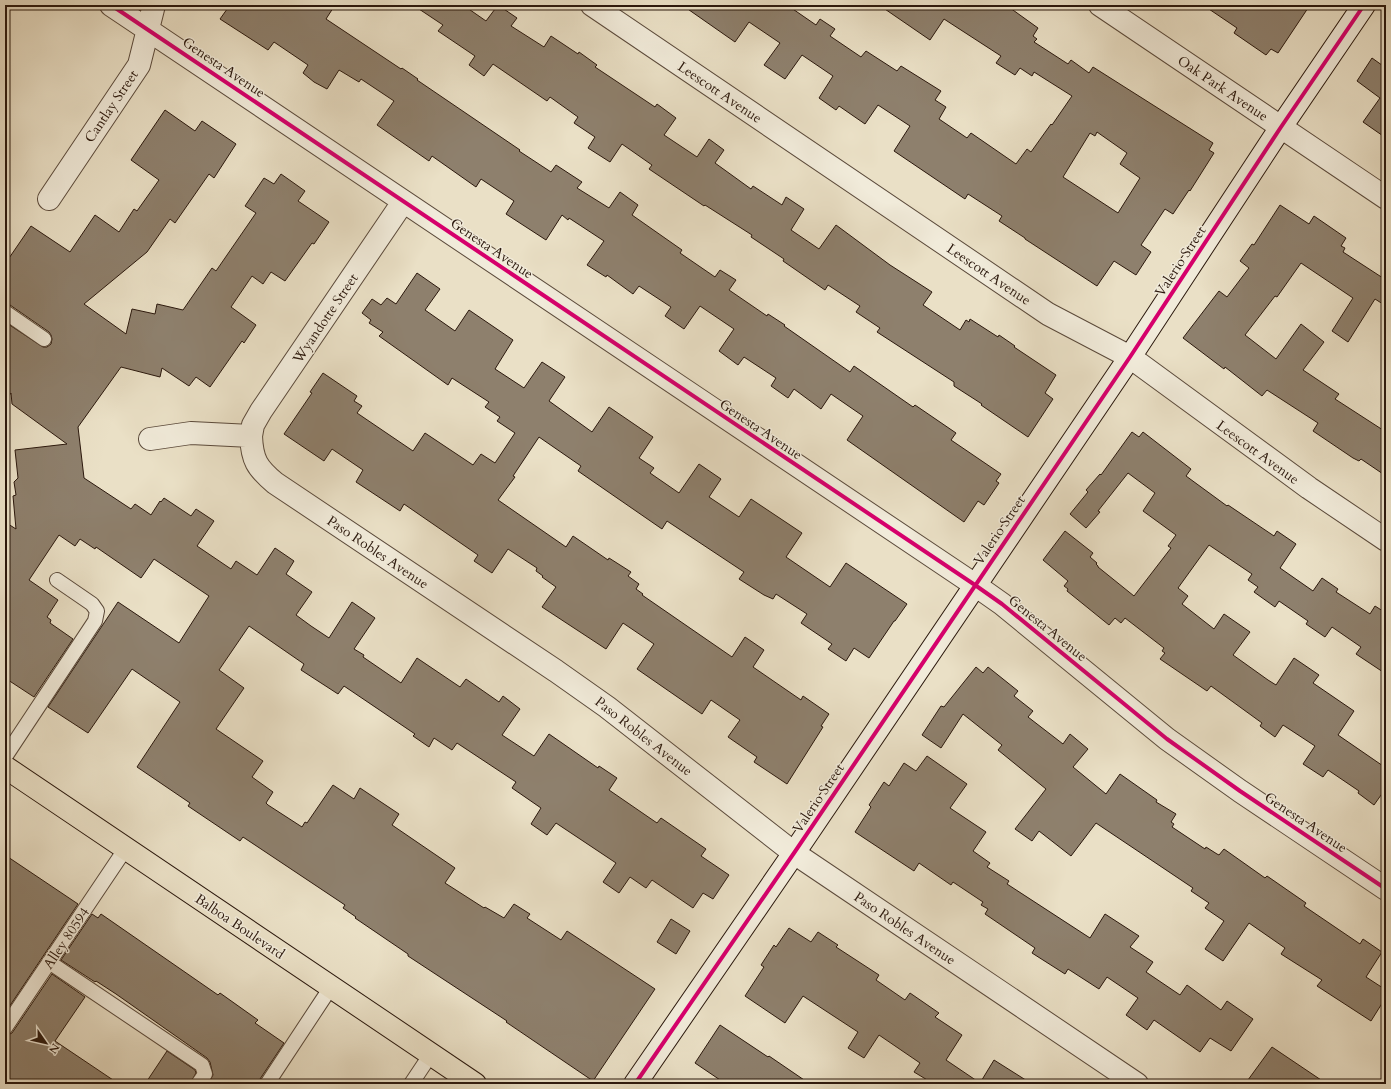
<svg xmlns="http://www.w3.org/2000/svg" width="1391" height="1089" font-family="Cardo,serif">
<style>
.building{fill:#8e806d;stroke:#2b180d;fill-rule:evenodd}
.lines{fill:none;stroke-linecap:round;stroke-linejoin:round}
.lane-casing{stroke:#5b4a3b;stroke-width:16}
.street-casing{stroke:#5b4a3b;stroke-width:24}
.secondary-casing{stroke:#2b180d;stroke-width:24}
.primary-casing{stroke:#2b180d;stroke-width:24}
.lane{stroke:#f1ebda;stroke-width:14}
.street{stroke:#f1ebda;stroke-width:22}
.secondary{stroke:#f1ebda;stroke-width:22}
.primary{stroke:#eae0c6;stroke-width:22}
.cycleway-casing{stroke:#f1ebda;stroke-width:6}
.cycleway{stroke:#d6006c;stroke-width:4}
.labels{text-anchor:middle;stroke-width:3;stroke-linejoin:round;paint-order:stroke}
.street-label{font-size:14px;fill:#2b180d;stroke:#f1ebda}
</style>
<rect width="100%" height="100%" fill="#eae0c6"/>
<filter id="stains"><feTurbulence type="fractalNoise" baseFrequency=".005" numOctaves="4"/><feColorMatrix values="0 0 0 0 .2 0 0 0 0 .09 0 0 0 0 .02 0 0 0 .5 -.17"/></filter>
<radialGradient id="worn" r=".72"><stop offset=".6" stop-color="#630" stop-opacity="0"/><stop offset="1" stop-color="#630" stop-opacity=".3"/></radialGradient>
<path class="building" d="M230,5h105l-9,14 75,50 1,-1 16,11 -1,1 103,70 -1,1 32,21 5,-7 26,17 -5,6 32,20 11,-16 18,13 -6,10 50,35 -2,3 35,24 5,-7 16,10 -7,10 38,26 1,-2 17,11 -1,1 66,46 4,-6 59,41 2,-2 41,28 -5,7 50,34 -5,7 3,2 -15,22 -6,-4 -14,21 -117,-82 16,-24 -32,-22 -10,15 -27,-20 -6,9 -17,-12 5,-8 -32,-21 -6,8 -19,-14 15,-22 -34,-23 -16,23 -19,-13 6,-9 -32,-21 -6,8 -26,-19 -1,2 -19,-12 17,-24 -35,-23 -1,2 -6,-5 -16,25 -40,-26 8,-13 -33,-22 -5,8 -44,-31 -3,5 -52,-36 17,-24 -33,-22 -2,3 -20,-12 -12,19 -13,-7 -11,-9 5,-8 -34,-23 -6,8 -48,-31z
M413,5h50l23,16 12,-16 19,13 -6,8 33,21 7,-11 27,18 1,-2 18,13 -2,2 60,40 2,-3 19,14 -12,17 33,22 12,-18 15,11 -9,13 36,26 2,-3 29,19 4,-8 18,12 -13,21 28,19 17,-24 54,40 42,27 -9,13 37,25 6,-10 3,2 1,-3 28,18 1,-2 16,11 -1,1 42,28 -11,18 8,6 -25,38 -47,-32 1,-1 -28,-18v-4l-77,-50 3,-4 -24,-16 4,-6 -32,-21 -3,5 -42,-29 1,-2 -33,-22 1,-2 -47,-30 -1,1 -55,-37 3,-4 -30,-21 -12,18 -22,-14 7,-11 -21,-14 4,-6 -28,-20 -3,4 -54,-37 -9,12 -15,-11 6,-9 -37,-25 5,-6z
M682,5h105l29,20 4,-6 15,10 -5,7 31,21 5,-6 31,20 4,-5 40,25 -6,9 11,7 -7,12 28,19 4,-5 45,31 11,-15 4,3 20,-28 1,1 20,-29 -38,-24 -2,4 -12,-8 -5,7 -19,-12 5,-7 -57,-37 -14,21 -51,-35h127l32,23 -5,8 4,3 -3,3 34,22 3,-4 18,13 4,-6 120,76 -4,7 5,3 -24,38 -1,-1 -16,24 -8,-5 -24,36 10,7 -15,23 -22,-14 -17,25 -72,-47v-1l-26,-17 3,-5 -34,-22 -3,5 -71,-48 16,-25 -32,-21 -13,19 -26,-18 -3,4 -17,-12 14,-22 -31,-21 -17,24 -21,-14 16,-22 -31,-21 -14,20zM1097,132l30,21 -7,11 20,14 -22,35 -55,-36 27,-44 5,3z
M1203,5h107l-32,48 -7,-4 -5,6 -32,-22 3,-5z
M1372,58l14,10v70l-23,-16 17,-24 -23,-17z
M165,110l30,21 7,-10 34,23 -22,34 -5,-4 -34,49 -5,-4 -23,33 -63,52 42,30 6,-25 23,5 2,-10 26,6 29,-42 4,3 40,-58 -11,-7 19,-28 10,6 7,-10 24,17 -7,10 31,21 -15,22 -2,-1 -27,38 -14,-9 -8,12 -11,-8 -21,31 25,18 -12,18 -2,-2 -32,46 -14,-10 -7,9 -27,-18 -2,9 -39,-10 -43,60 6,51 47,31 4,-5 16,11 9,-14 1,1 3,-4 27,18 5,-7 18,12 -17,25 34,23 5,-8 21,14 18,-27 19,13 -8,13 26,18 -16,23 15,11 18,12 23,-36 23,16 -21,31 10,6 -1,2 38,26 16,-25 43,29 6,-8 33,23 4,-6 17,13 -18,26 32,21 15,-22 49,34 1,-2 18,12 -8,12 48,33 4,-5 45,31 -5,7 28,19 -16,24 -10,-6 -10,15 -41,-28 -6,8 -16,-11 -11,16 -16,-11 13,-19 -60,-40 -9,12 -16,-11 10,-16 -29,-20 4,-6 -59,-39 -5,7 -18,-12 -5,9 -16,-11 2,-2 -71,-48 -6,8 -37,-24 3,-6 -55,-38 -30,44 25,18 -28,41 47,32 -11,16 21,15 -7,11 2,2 34,22 3,-5 2,1 26,-38 21,14 6,-11 39,26 -7,11 63,43 -10,15 39,25 1,-1 19,11 10,-14 16,10 -3,4 34,22 6,-9 88,58 -62,92 -87,-59 1,-1 -99,-65v-2l-53,-36 1,-1 -13,-9 2,-3 -102,-68 -3,4 -52,-35 2,-3 -53,-36 43,-65 -48,-33 -44,64 -40,-26 70,-105 61,41 30,-47 -55,-37 -13,19 -45,-31 -1,2 -15,-10 -5,7 -16,-11 -30,45 29,20 -11,17 4,3 -1,3 23,16 -39,58 -29,-19v-156l11,7 -3,-33 3,-1 -2,-13 4,-4 -3,-28 52,-6 -55,-40 -1,-11 -6,8v-79l38,25h4l4,-3 1,-5 -1,-4 -2,-3 -39,-27 -5,-1v-40l26,-38 39,26 25,-37 24,17 15,-23 3,2 22,-31 -28,-20z
M1280,205l29,19 5,-8 32,22 -5,8 4,2 -2,4 43,28v26l-11,-7 -27,43 -16,-11 21,-33 -52,-35 -24,34 -2,-1 -30,39 31,24 25,-35 23,18 -21,28 36,24 -4,5 51,33v44l-25,-17 -2,2 -6,-3 -40,-27 5,-8 -51,-33 -5,6 -37,-29 -1,2 -41,-31 36,-47 8,6 22,-29 -9,-7 12,-17 2,1z
M417,273l23,16 -15,21 30,21 14,-21 44,30 -18,29 29,19 18,-26 23,15 -16,24 43,31 17,-25 44,30 -14,21 15,10 -4,5 29,20 20,-29 22,15 -12,18 30,20 12,-18 51,34 -16,24 44,30 16,-24 61,41 -12,17h-1l-25,37 -15,-10 -8,13 -18,-12 4,-5 -31,-21 6,-9 -31,-20 -3,5 -9,-4 -25,-16 5,-7 -77,-51 -5,8 -84,-58 3,-5 -42,-29 -26,39 2,1 -17,23 68,47 7,-11 35,24 1,-2 22,14 -3,4 11,8 -3,5 7,5 -1,1 90,62 13,-20 19,13 -11,17 48,33 2,-4 26,18 -8,12 2,1 -36,57 -33,-22 3,-5 -29,-20 12,-17 -29,-20 -9,14 -65,-45 17,-25 -31,-21 -17,26 -64,-42 14,-20 -14,-10 1,-1 -7,-5 1,-3 -29,-19 -16,24 -18,-12 4,-6 -74,-51 -4,7 -44,-29 7,-12 -31,-21 -8,12 -40,-27 28,-41 -2,-1 13,-19 34,23 -3,5 8,5 -5,7 56,38 12,-18 48,32 8,-11 14,9 20,-30 -18,-12 3,-4 -15,-10 4,-5 -37,-24 -4,7 -69,-49 4,-4 -14,-9 2,-3 -9,-7 10,-14 9,6 6,-7 9,6z
M1132,432l7,5 4,-5 48,37 -5,7 41,30 1,-1 46,31 3,-5 19,13 -16,24 33,23 9,-13 16,11 -2,3 34,22 5,-8 11,7v61l-30,-20 5,-7 -29,-20 -7,10 -19,-13 2,-3 -29,-20 -4,6 -21,-15 4,-5 -10,-7 4,-6 -43,-29 -31,43 10,8 -6,8 32,25 10,-15 26,18 -17,23 35,25 8,5 18,-27 25,17 -6,8 41,28 -16,24 48,33v20l-12,17 -16,-12 1,-2 -31,-21 -5,7 -20,-13 12,-18 -32,-21 -8,12 -15,-11 2,-3 -51,-37 -4,5 -47,-32 5,-6 -3,-2 2,-3 -39,-30 -4,5 -6,-5 -6,7 -42,-34 1,-2 -4,-3 4,-5 -25,-21 22,-29 28,22 -3,4 7,6 -1,1 2,2v1l36,29 37,-48 -3,-2 8,-11 -33,-24 12,-18 -27,-20 -30,38 2,1 -14,16 -16,-14 18,-22 -2,-2 14,-16 1,1z
M976,667l7,6 5,-6 30,24 -4,5 19,15 -5,6 35,27 7,-10 18,15 -15,18 33,27 14,-20 37,26 -1,2 20,12 -5,8 3,2 -2,3 33,22 1,-2 11,7 2,1 5,-6 41,29 2,-2 39,27 -2,3 56,38 3,-5 19,13 -16,25 20,13v7l-15,24 -54,-35 5,-6 -41,-26 4,-6 -36,-25 -26,38 -18,-12 19,-28 -19,-13 4,-5 -18,-12 2,-3 -97,-65 -25,33 -32,-25 -7,10 -17,-12 31,-40 -48,-39 4,-5 -39,-31 -22,34 -19,-13 19,-29 3,1z
M927,756l40,28 -17,24 36,24 -13,19 17,12 -3,4 22,14 -2,3 83,54 15,-24 34,22 -9,11 23,15 -7,10 34,23 7,-10 34,25 6,-9 26,18 -22,32 -21,-13 -10,14 -46,-32 -7,10 -21,-15 12,-17 -31,-21 -8,12 -31,-20 -3,5 -33,-21 3,-5 -50,-34 3,-5 -7,-4 2,-3 -30,-20 -2,3 -32,-22 -5,8 -59,-39 16,-25 -2,-2 15,-23 5,4 15,-23 12,8z
M5,855l73,49 -73,109z
M92,914l6,4 3,-4 117,81 2,-2 38,27 -3,3 29,20 -24,36 -1,5h-51l5,-9 -3,-13 -3,-4 -91,-64 -20,-13 -1,1 -34,-22z
M671,919l19,12 -14,23 -19,-12z
M789,928l22,14 7,-10 20,13 -2,2 43,28 -3,5 29,20 5,-7 29,20 -4,4 27,18 -16,25 34,23 14,-23 38,24h-98l-20,-12 6,-9 -41,-28 -15,23 -16,-10 10,-16 -55,-36 -18,27 -40,-27 19,-29 -3,-2 13,-20 2,2z
M52,974l33,23 -30,44 64,43h-114v-48l7,-3z
M720,1025l48,32 1,-1 41,28h-84l-31,-21z
M1272,1047l55,37h-82z
M167,1051l28,19 1,3 -6,11h-45z"/>
<g class="lines">
<g class="lane-casing">
<path id="lane" d="M5,312l39,27
M5,757l90,-136 2,-10 -5,-7 -35,-24
M49,962l153,103 3,9 -7,10
M5,1028l121,-180
M267,1084l64,-97
M411,1084l20,-30"/>
</g>
<g class="street-casing">
<path id="street" d="M111,5l864,580 27,19 165,135 73,52 146,98
M592,5l456,309 82,43 179,131 77,52
M1100,5l286,193
M49,199l90,-134 15,-60
M251,436l2,-11 8,-14 142,-209
M150,439l41,-6 60,3c1,24 6,32 24,47l281,188 51,36 187,146 343,231"/>
</g>
<g class="secondary-casing">
<path id="secondary" d="M635,1084l159,-231 336,-496 151,-230 83,-122"/>
</g>
<g class="primary-casing">
<path id="primary" d="M5,767l470,317"/>
</g>
<use href="#lane" class="lane"/>
<use href="#street" class="street"/>
<use href="#secondary" class="secondary"/>
<use href="#primary" class="primary"/>
<g class="cycleway-casing">
<path id="cycleway" d="M111,5l864,580 27,19 165,135 73,52 146,98
M635,1084l159,-231 336,-496 151,-230 83,-122"/>
</g>
<use href="#cycleway" class="cycleway"/>
</g>
<g class="labels">
<g class="street-label">
<text transform="translate(224 67) rotate(34)" y="5">Genesta Avenue</text>
<text transform="translate(1223 88) rotate(34)" y="5">Oak Park Avenue</text>
<text transform="translate(720 92) rotate(34)" y="5">Leescott Avenue</text>
<text transform="translate(111 106) rotate(-56)" y="5">Cantlay Street</text>
<text transform="translate(492 248) rotate(34)" y="5">Genesta Avenue</text>
<text transform="translate(1180 261) rotate(-57)" y="5">Valerio Street</text>
<text transform="translate(989 274) rotate(34)" y="5">Leescott Avenue</text>
<text transform="translate(325 318) rotate(-56)" y="5">Wyandotte Street</text>
<text transform="translate(761 429) rotate(34)" y="5">Genesta Avenue</text>
<text transform="translate(1258 452) rotate(36)" y="5">Leescott Avenue</text>
<text transform="translate(999 530) rotate(-56)" y="5">Valerio Street</text>
<text transform="translate(378 552) rotate(34)" y="5">Paso Robles Avenue</text>
<text transform="translate(1048 628) rotate(39)" y="5">Genesta Avenue</text>
<text transform="translate(644 736) rotate(38)" y="5">Paso Robles Avenue</text>
<text transform="translate(818 798) rotate(-56)" y="5">Valerio Street</text>
<text transform="translate(1306 822) rotate(34)" y="5">Genesta Avenue</text>
<text transform="translate(240 926) rotate(34)" y="5">Balboa Boulevard</text>
<text transform="translate(905 928) rotate(34)" y="5">Paso Robles Avenue</text>
<text transform="translate(66 938) rotate(-56)" y="5">Alley 80594</text>
</g>
</g>
<rect width="1391" height="1089" fill="none" stroke="#eae0c6" stroke-width="20"/>
<rect x="6" y="6" width="1379" height="1077" fill="none" stroke="#2b180d" stroke-width="2"/>
<rect x="10" y="10" width="1371" height="1069" fill="none" stroke="#2b180d"/>
<g transform="translate(46 1043) rotate(124)" stroke="#f1ebda" stroke-width="3" paint-order="stroke">
<path d="M0-3L7 15L0 10L-7 15Z" fill="#2b180d"/>
<text y="-6" font-size="11" font-weight="bold" text-anchor="middle" fill="#2b180d">N</text>
</g>
<rect width="100%" height="100%" filter="url(#stains)"/>
<rect width="100%" height="100%" fill="url(#worn)"/>
</svg>
